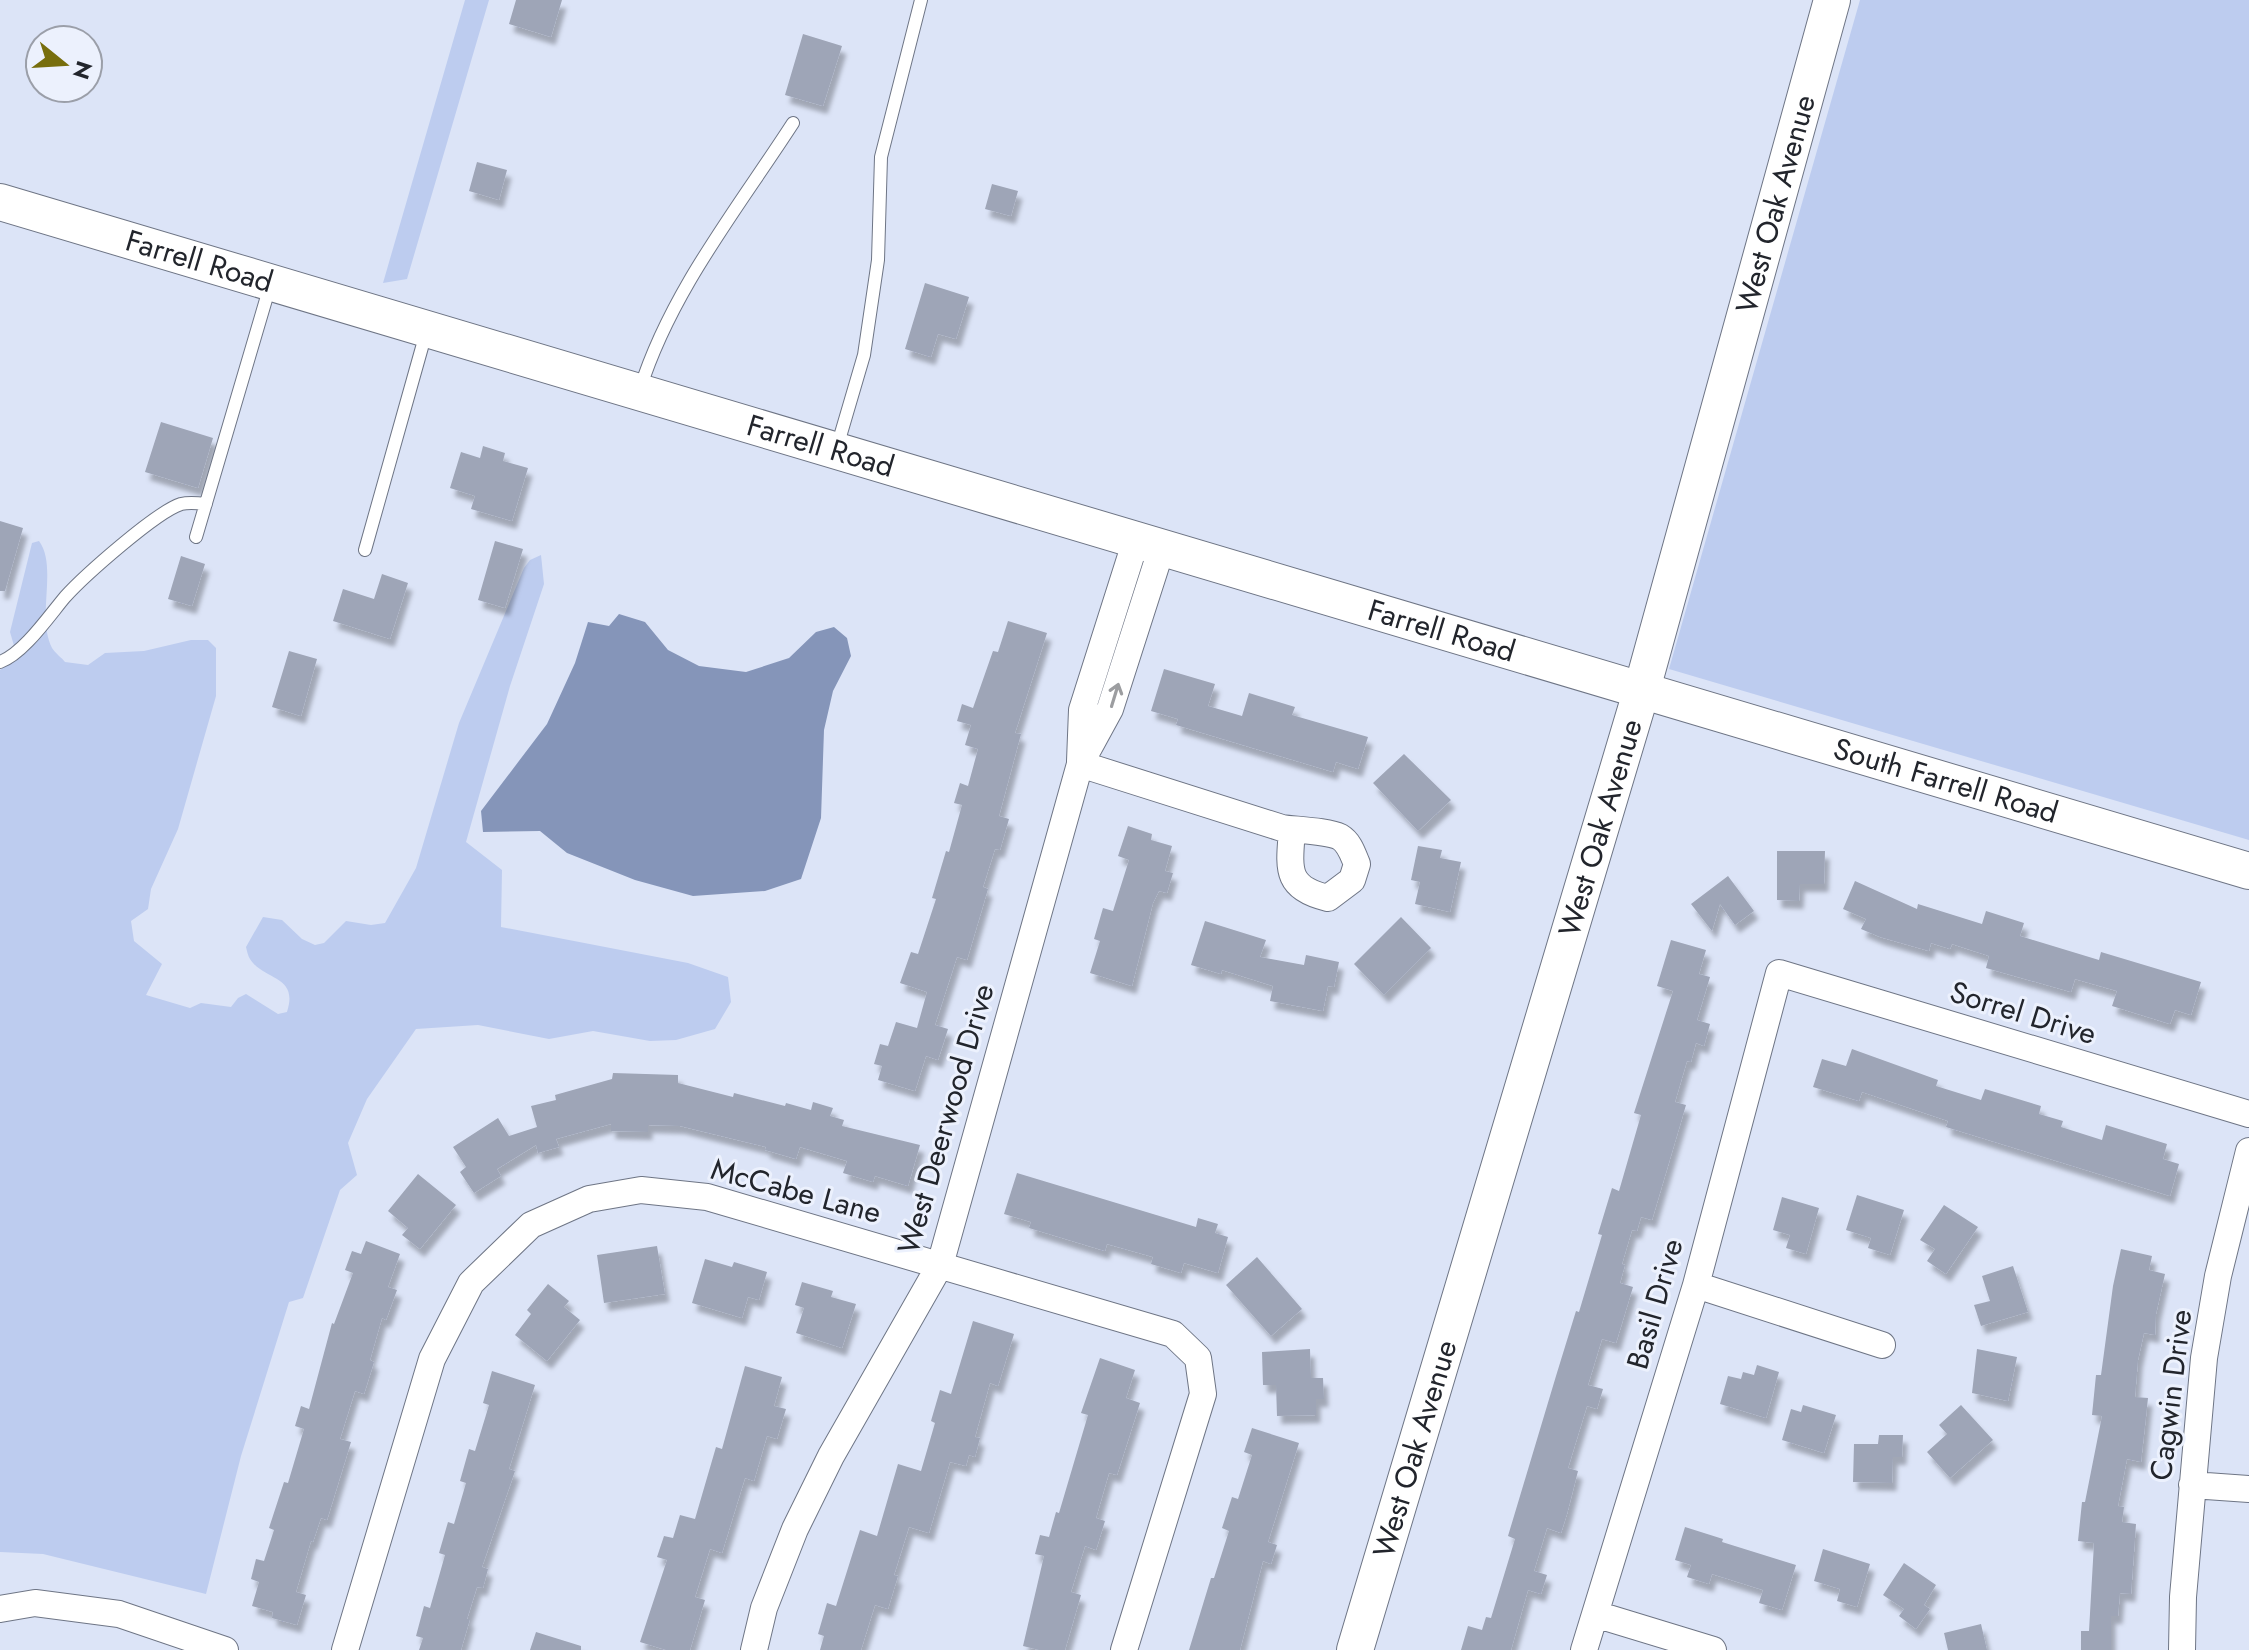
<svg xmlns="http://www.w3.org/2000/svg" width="2249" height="1650" font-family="Jost,sans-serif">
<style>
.green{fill:#bdccef}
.water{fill:#8595b9}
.building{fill:#9ea5b7;filter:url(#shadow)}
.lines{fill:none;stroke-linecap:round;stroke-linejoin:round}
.lane-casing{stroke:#6e7585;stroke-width:14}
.street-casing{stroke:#6e7585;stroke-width:28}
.secondary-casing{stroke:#6e7585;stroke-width:38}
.lane{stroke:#fff;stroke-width:12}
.street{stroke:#fff;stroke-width:26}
.secondary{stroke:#fff;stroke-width:36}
.oneway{stroke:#9c9da0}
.labels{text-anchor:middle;stroke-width:6;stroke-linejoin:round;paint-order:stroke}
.street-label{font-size:30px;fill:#22252c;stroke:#ecf1fd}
</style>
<defs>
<filter id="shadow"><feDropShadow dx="4.5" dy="8" stdDeviation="2" flood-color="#0004"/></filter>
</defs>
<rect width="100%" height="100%" fill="#dce4f7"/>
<path class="green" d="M465,0h24l-82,279 -24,4z
M1860,0h389v840l-580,-171z
M39,541c19,26 -3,76 13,107 3,5 10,10 13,14l23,3 17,-12 39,-2 47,-11h17l8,8v48l-38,133 -27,60 -3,20 -17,12 3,20 28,23 -16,31 44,13 11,-5 30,4 7,-9 8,-4 32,20 9,-2c12,-37 -23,-31 -37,-53 -2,-3 -3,-8 -4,-12l17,-30 19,3 20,19 13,6 9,-2 22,-22 25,4 14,-2 31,-55 43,-145 65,-155 6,-8 11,-5 3,29 -34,102 -44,156 36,28 -1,57 187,36 40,14 3,25 -16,27 -39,11 -26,1 -57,-10 -44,8 -71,-14 -62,4 -49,70 -19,44 9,32 -17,15 -37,108 -14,4 -48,154 -35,138 -163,-40 -43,-2v-882l17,-14 -7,-24 22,-89z"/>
<path class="water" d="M619,614l26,8 23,28 31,16 47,6 43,-14 27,-26 18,-5 13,11 4,18 -18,35 -9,39 -3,88 -20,61 -36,12 -72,5 -58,-16 -68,-27 -27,-22 -57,1 -2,-21 66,-87 28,-61 13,-41 21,4z"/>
<path class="building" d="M516,0h46l-11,37 -42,-13z
M803,34l39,12 -19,60 -38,-11z
M477,162l30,8 -8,30 -30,-9z
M992,184l26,7 -7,25 -26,-7z
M925,283l44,14 -13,42 -18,-5 -7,23 -26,-8z
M161,422l52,16 -15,50 -53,-16z
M483,446l22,7 -2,8 25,7 -16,53 -41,-12 4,-13 -25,-8 11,-36 19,6z
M0,521l23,7 -18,63h-5z
M495,541l28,8 -18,59 -27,-8z
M181,556l24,8 -13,42 -24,-7z
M382,574l26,9 -18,56 -57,-18 10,-32 31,10z
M1008,621l39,12 -32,100 6,1 -22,82 10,3 -9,31 -5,-1 -12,38 5,2 -21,71 -10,-3 -22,68 13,4 -10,31 -12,-4 -11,35 -37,-11 4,-14 -8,-2 6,-20 8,2 8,-24 21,6 10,-36 -27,-9 11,-31 7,2 18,-55 -4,-1 14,-47 3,1 13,-47 -8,-2 6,-20 8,3 10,-37 -13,-4 6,-20 -14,-4 5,-17 11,4 20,-57 5,1z
M289,651l28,8 -16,57 -29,-9z
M1164,669l51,15 -7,22 34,10 7,-23 46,14 -3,8 76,22 -10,32 -22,-7 -3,10 -157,-47 2,-6 -27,-8z
M1404,754l47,46 -33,31 -45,-48z
M1128,826l24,8 -1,6 21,6 -7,25 8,2 -6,20 -8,-2 -6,12 -21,83 -42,-13 10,-32 -6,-2 9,-31 10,3 16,-51 -11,-4z
M1418,846l24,4 -2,8 21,4 -11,50 -35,-8 5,-22 -9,-2z
M1777,851h48l-1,33h-24l-1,17 -22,-1z
M1728,876l26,35 -19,14 -15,-21 -8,27 -21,-27z
M1855,881l62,28 1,-5 64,20 4,-13 38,12 -4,13 79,24 2,-8 100,30 -10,33 -16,-5 -5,14 -58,-18 5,-15 -42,-12 -4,13 -85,-24 3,-12 -37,-12 -2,5 -19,-6 -2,8 -49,-14 -19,-8 5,-10 -23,-10z
M1401,917l30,31 -47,47 -30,-31z
M1205,921l61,19 -6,17 44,8 2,-10 33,7 -5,25 -6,-1 -5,25 -53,-10 3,-15 -51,-16 -1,4 -30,-9z
M1671,940l35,10 -7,24 11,3 -13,43 13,4 -6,22 -8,-3 -5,19 -4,-1 -12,41 11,3 -34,115 -11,-3 -4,14 -5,-1 -10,34 3,1 -5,18 13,4 -17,56 -14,-4 -14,46 15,4 -6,20 -10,-3 -19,62 10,3 -11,43 -6,19 -14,-5 -13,43 13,4 -6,19 -13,-4 -17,60h-50l7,-24 14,4 4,-13 5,1 24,-79 -7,-3 48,-160 20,-65 3,1 23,-77 -4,-1 14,-46 7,3 22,-76 -7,-2 39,-122 -16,-5z
M1852,1049l86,31 -2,6 45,14 4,-11 56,17 -2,8 24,7 -2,6 41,13 4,-15 61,19 -4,15 16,5 -9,32 -224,-69 2,-6 -86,-29 -3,9 -46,-14 9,-28 24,7z
M613,1073l65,2v8l55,14 1,-4 51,13 1,-3 25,7 2,-8 20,6 -3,8 14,4 -2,6 78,19 -12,41 -33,-10 -2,6 -30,-9 4,-12 -47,-14 -4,12 -31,-9 1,-3 -86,-21 -32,-1v7l-37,-1v-7l-55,15 3,8 -21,6 -2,-8 -39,24 4,7 -27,17 -14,-21 6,-5 -13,-20 45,-29 11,18 28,-9 -6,-21 25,-6 -1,-5 57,-16z
M1017,1173l179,54 2,-9 20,6 -3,9 13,4 -10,36 -34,-10 -3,10 -30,-9 2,-7 -46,-13 -2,7 -76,-23 2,-6 -27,-8z
M418,1174l38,31 -36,44 -18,-14 6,-7 -20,-17z
M1857,1195l47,15 -14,45 -22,-7 3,-10 -25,-8z
M1782,1197l37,11 -13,46 -20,-6 4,-13 -17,-5z
M1944,1205l34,22 -32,47 -19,-13 8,-12 -15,-9z
M366,1241l34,13 -12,33 9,3 -11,30 -4,-2 -12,42 4,2 -10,32 -9,-3 -15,48 11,3 -24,78 -6,-2 -8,24 -2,-1 -15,51 10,3 -9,30 -25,-7 1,-6 -21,-6 7,-24 -8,-3 5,-20 8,2 10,-31 -5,-2 15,-46 4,1 16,-54 -9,-3 6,-20 8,3 23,-86 2,1 19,-51 -8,-3 7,-19 9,3z
M657,1246l8,48 -61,9 -7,-48z
M2121,1249l31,7 -3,14 16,4 -9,40 -1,21 -11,-2 -6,27 -3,37 13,1 -7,64 -14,-3 -9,47 6,1 -2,15 14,2 -5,70 -11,-1 -2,23h-7v34h-30v-19h8l5,-88 -16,-2 4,-39h3l17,-86 -10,-1 4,-40h5l12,-89z
M1257,1257l45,52 -31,27 -45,-51z
M705,1259l27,8 2,-5 33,10 -8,28 -11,-3 -6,21 -50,-15z
M2013,1266l15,46 -47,14 -7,-21 16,-4 -8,-25z
M802,1282l31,9 -2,6 25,7 -14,44 -46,-15 8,-25 -9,-3z
M548,1284l21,17 -5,6 16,13 -33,41 -32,-26 16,-21 -4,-4z
M973,1321l41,13 -16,52 -8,-3 -15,54 5,1 -5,19 -6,-2 -3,11 -16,-4 -21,71 -20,-6 -15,48 4,1 -10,33 -13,-4 -14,45h-41l4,-14 -6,-2 9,-31 9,3 24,-76 17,6 21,-72 23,7 14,-48 -4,-2 9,-31 11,4z
M1310,1349l1,29h12l1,21h-8v16l-39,1 -1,-31h-13l-1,-33z
M1977,1349l40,8 -9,44 -36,-8z
M1100,1358l35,12 -9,28 14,5 -23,72 -8,-2 -13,45 9,3 -9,29 -11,-4 -14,46 10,3 -16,55h-26l-16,-4 21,-90 -9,-2 5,-19 9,2 7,-25 3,1 29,-98 -7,-2z
M1757,1365l22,7 -13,46 -46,-14 8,-28 13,3 2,-7 11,3z
M745,1366l37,11 -8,29 12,3 -9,30 -10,-3 -13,45 -9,-3 -23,75 -12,-4 -15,48 10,3 -15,50h-24l-26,-8 27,-82 -10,-3 7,-21 9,2 7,-23 15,4 21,-72 6,2z
M492,1371l43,14 -26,84 6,2 -33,96 6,2 -5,19 -6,-1 -10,32h3l-9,31h-42l4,-12 -7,-2 8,-30 6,2 15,-53 -6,-2 9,-31 6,2 12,-41 -6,-2 9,-32 6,2 14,-46 -6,-2z
M1803,1405l33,10 -12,38 -42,-13 9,-31 10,3z
M1961,1405l32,35 -43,38 -23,-26 20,-18 -8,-9z
M1252,1428l47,15 -31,99 9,3 -6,19 -8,-3 -23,89h-51l22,-72h3l15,-47 -7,-3 10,-31 6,2 14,-44 -8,-3z
M1879,1435h24l-1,22h-9l-1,26 -39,-1 1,-38h24z
M1685,1527l38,12 -1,3 74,23 -14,45 -23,-7 4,-13 -51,-16 -3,10 -22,-7 4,-12 -16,-5z
M1823,1549l47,15 -13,43 -20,-6 3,-12 -26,-8z
M1904,1563l32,22 -12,20 6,4 -14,20 -17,-13 5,-7 -21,-14z
M1981,1624l6,26h-39l-4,-17z
M536,1632l45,14v4h-51z"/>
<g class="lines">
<g class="lane-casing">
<path id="lane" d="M640,389c31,-98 98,-181 153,-266
M837,447l27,-92 14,-95 3,-103 40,-157
M196,537l74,-251
M365,550l61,-217
M0,662c23,-8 49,-46 65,-65 19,-21 91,-85 116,-93 8,-2 17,-1 25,0"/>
</g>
<g class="street-casing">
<path id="street" d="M1080,761l2,-51 54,-170
M1080,764l202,64c14,2 46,3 58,9 10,6 13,18 17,27l-5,16 -24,18c-43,-10 -39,-29 -36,-68
M1696,1285l186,60
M2192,1485l57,4
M0,1609l35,-6 84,11 106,36
M1595,1614l118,36
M345,1650l87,-291 39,-76 60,-58 58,-26 52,-9 66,7 466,137 25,24 5,36 -79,256
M754,1650l10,-42 31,-79 36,-73 109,-191 140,-501 30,-55 52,-162
M1584,1650l112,-365 83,-312 470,141
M2182,1650l1,-53 21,-239 14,-82 31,-125"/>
</g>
<g class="secondary-casing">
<g id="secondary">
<path id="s1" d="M0,202l2249,669"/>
<path id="s2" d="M1355,1650l287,-961 190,-689"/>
</g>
</g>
<use href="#lane" class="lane"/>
<use href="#street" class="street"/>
<use href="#secondary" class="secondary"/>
</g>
<defs><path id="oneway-shaft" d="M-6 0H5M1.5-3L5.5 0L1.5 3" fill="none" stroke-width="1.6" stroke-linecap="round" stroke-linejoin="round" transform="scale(2)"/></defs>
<use class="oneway" href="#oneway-shaft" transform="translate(1115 695) rotate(-73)"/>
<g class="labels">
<g class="street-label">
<text dy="10" stroke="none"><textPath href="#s2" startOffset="1506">West Oak Avenue</textPath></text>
<text dy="10" stroke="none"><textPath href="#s1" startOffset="208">Farrell Road</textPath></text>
<text dy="10" stroke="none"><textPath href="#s1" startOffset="856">Farrell Road</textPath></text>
<text dy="10" stroke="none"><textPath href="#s1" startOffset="1504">Farrell Road</textPath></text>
<text dy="10" stroke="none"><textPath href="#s1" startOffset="2030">South Farrell Road</textPath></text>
<text dy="10" stroke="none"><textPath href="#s2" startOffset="858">West Oak Avenue</textPath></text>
<text transform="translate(2023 1013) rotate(17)" y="10">Sorrel Drive</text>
<text transform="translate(946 1119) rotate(-74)" y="10">West Deerwood Drive</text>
<text transform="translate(796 1191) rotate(15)" y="10">McCabe Lane</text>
<text transform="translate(1655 1304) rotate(-74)" y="10">Basil Drive</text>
<text transform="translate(2171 1395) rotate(-83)" y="10">Cagwin Drive</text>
<text dy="10" stroke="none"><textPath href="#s2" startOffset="210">West Oak Avenue</textPath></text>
</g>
</g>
<g transform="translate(64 64) rotate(108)"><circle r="38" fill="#ecf1fd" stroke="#9b9fa9" stroke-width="2"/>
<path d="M0-6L14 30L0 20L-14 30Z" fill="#776e0d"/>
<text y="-12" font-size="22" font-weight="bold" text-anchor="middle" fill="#22252c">N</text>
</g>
</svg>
